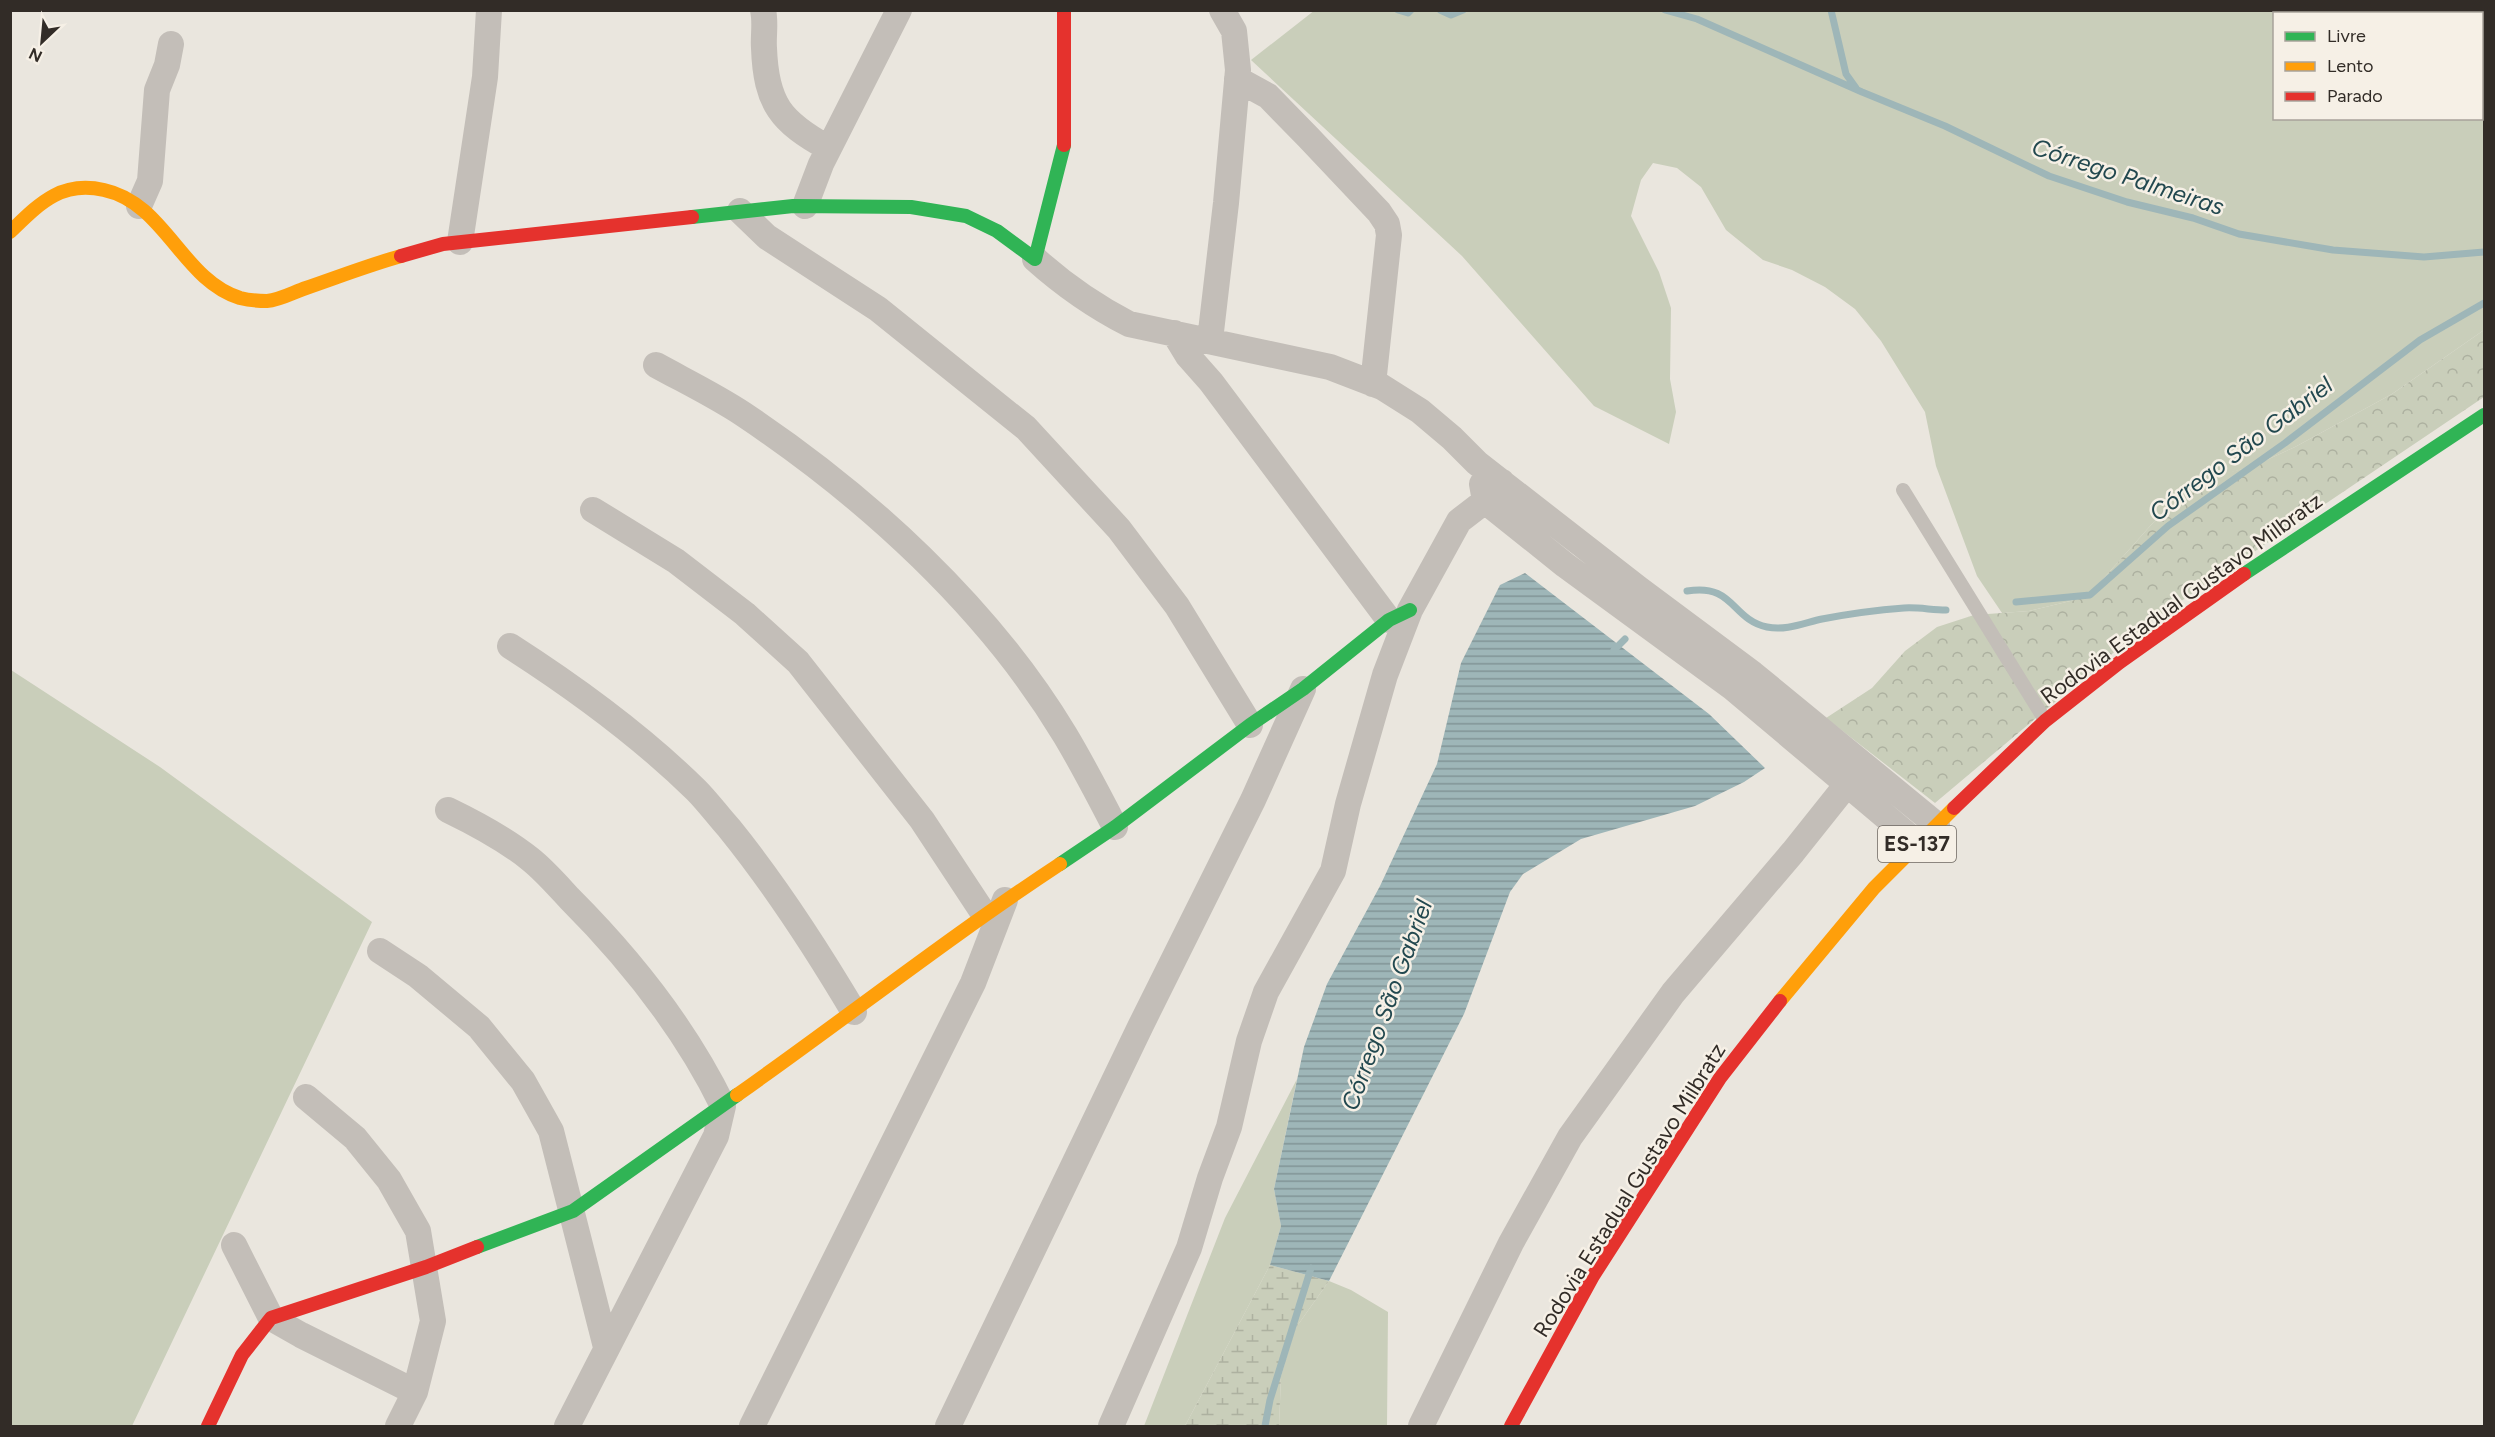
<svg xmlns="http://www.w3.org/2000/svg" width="2495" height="1437" font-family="Figtree,sans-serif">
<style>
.grass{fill:#c9ceba;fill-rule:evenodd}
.forest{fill:url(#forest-crowns)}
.wetland{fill:url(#wetland-marsh)}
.water{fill:url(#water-rules)}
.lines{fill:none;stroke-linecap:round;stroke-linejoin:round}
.stream{stroke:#9eb6b8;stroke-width:7}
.lane{stroke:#c3beb8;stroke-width:14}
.street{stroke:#c3beb8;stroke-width:26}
.fast{stroke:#30b455;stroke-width:14}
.slow{stroke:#ff9f0a;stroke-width:14}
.jam{stroke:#e5322d;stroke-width:14}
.labels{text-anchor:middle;stroke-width:5;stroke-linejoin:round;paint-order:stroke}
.shield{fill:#f6f0e6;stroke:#6d6760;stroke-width:1.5}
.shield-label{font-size:21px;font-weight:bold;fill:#322c27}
.street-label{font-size:22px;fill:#322c27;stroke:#f6f0e6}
.water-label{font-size:24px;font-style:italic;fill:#22484f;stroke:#f6f0e6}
</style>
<defs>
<pattern id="forest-crowns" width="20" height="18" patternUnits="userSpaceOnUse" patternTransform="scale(1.5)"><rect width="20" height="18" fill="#c9ceba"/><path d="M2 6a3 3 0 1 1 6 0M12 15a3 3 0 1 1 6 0" fill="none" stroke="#adb1a0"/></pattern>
<pattern id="wetland-marsh" width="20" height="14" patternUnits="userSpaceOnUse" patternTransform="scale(1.5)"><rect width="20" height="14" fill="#c9ceba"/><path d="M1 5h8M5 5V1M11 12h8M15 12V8" fill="none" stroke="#adb1a0"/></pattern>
<pattern id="water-rules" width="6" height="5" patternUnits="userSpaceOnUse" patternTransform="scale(1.5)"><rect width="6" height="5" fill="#9eb6b8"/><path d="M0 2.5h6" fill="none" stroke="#819496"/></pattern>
</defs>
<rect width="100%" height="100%" fill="#eae6de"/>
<path class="grass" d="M1315,10l1169,1v319l-92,64 -97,53 -44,20 -42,11 -32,23 -26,24 -64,72 -58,14 -27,2 -25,-37 -41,-110 -11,-54 -44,-71 -26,-32 -30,-22 -33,-17 -29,-10 -37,-30 -25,-43 -24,-19 -24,-5 -12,17 -10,36 28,56 12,36 -1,71 6,33 -7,32 -75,-38 -132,-150 -211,-196zM2274,14h208v104h-208z
M11,670l149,97 212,155 -240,504h-121z
M1297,1079l-23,110 7,37 -11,39 -85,161h-41l81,-208z
M1329,1281l22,9 37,22 -1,114h-108l2,-50 14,-47z"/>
<path class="forest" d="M2484,330v67l-334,225 -215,181 -109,-85 46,-30 33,-37 32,-24 37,-12 55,-4 58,-14 64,-72 26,-24 32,-24 42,-10 44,-20 97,-53z"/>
<path class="wetland" d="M1270,1265l59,16 -34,48 -14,47 -2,50h-94z"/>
<path class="water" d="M1525,573l184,141 56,54 -21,14 -49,24 -114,33 -58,35 -13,18 -46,122 -135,267 -59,-16 11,-39 -7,-37 30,-142 23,-63 53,-98 57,-122 24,-101 39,-78z"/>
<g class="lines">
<path class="stream" d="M1398,10l10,3 3,-3
M1440,10l11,5 12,-5
M1665,10l32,9 165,73 83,34 104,50 78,26 66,16 46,16 94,16 91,7 60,-5
M1831,10l15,64 10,14
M1687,591c47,-8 44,28 80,36 19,4 37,-4 55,-8 26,-5 55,-9 82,-11 14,-1 28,2 42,2
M2016,602l74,-7 78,-69 117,-83 135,-103 64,-37
M1614,650l11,-11
M1265,1426l5,-26 41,-132"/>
<path class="lane" d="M1903,490l142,230"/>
<path class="street" d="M763,10c3,13 0,26 1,38 2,56 17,74 64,100
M1237,79l31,17 40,41 71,75 8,12 2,11 -16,149
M139,206l11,-25 7,-91 10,-25 4,-21
M805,206l16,-42 78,-154
M740,211l27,26 111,72 148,119 93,101 58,77 73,119
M460,242l25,-165 4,-67
M1035,259c29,26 59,47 94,65l201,43 52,20 38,24 32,27 25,25 162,126 114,85 184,151
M1174,333l14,23 23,26 178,238
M1210,340l16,-137 12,-133 -4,-39 -12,-21
M656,365c29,16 60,31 87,49 123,82 245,193 322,321 18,30 34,61 50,92
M1482,484l3,17 80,64 168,123 184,155
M593,510l83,51 69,53 53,48 124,158 62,94
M510,646c67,43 130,89 186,144 12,12 22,26 33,38 47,58 87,120 125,184
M448,810c29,14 57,29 82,49 14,11 27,26 39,39 61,61 116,130 154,208l-7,30 -149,290
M380,951l38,25 61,51 44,54 28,50 55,216
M306,1097l49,41 34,42 29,51 15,90 -18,71 -17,34
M234,1245l37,73 30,17 114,57
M752,1426l221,-443 32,-83
M948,1426l193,-401 112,-225 50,-111
M1111,1426l78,-178 21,-70 19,-51 20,-86 17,-49 67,-121 15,-67 37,-129 25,-65 49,-89 26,-20 17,-19
M1421,1426l90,-183 59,-106 103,-144 120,-141 55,-69"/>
<path class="fast" d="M692,217l101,-11 118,1 55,9 31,15 38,28 29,-114
M2244,574l240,-159
M1060,864l55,-37 135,-102 53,-36 86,-69 21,-10
M477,1247l96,-36 164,-116"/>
<path class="slow" d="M10,232c29,-28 51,-52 94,-42 61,13 78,90 136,108 8,2 20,3 27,3 13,-1 27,-9 39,-13 32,-11 63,-23 95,-32
M1780,1001l94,-113 80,-80
M737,1095c108,-76 212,-158 323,-231"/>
<path class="jam" d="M1064,145v-135
M401,256l42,-12 249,-27
M1954,808l91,-87 75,-59 124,-88
M208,1426l34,-71 29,-37 155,-51 51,-20
M1511,1426l82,-150 127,-198 60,-77"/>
</g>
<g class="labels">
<rect class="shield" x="1878" y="826" width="78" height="36" rx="4.5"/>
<g class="shield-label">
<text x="1917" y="851">ES-137</text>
</g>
<g class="street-label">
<text transform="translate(2181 598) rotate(-36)" y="8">Rodovia Estadual Gustavo Milbratz</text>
<text transform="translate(1629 1190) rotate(-58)" y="8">Rodovia Estadual Gustavo Milbratz</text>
</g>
<g class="water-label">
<text transform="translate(2128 177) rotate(18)" y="8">Córrego Palmeiras</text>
<text transform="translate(2241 449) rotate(-37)" y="8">Córrego São Gabriel</text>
<text transform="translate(1387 1005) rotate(-70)" y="8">Córrego São Gabriel</text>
</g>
</g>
<rect width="2495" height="1437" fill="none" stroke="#322c27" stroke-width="24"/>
<rect x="2273" y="12" width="210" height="108" fill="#f6f0e6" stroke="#a8a29a" stroke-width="1.5"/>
<rect x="2285" y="32" width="30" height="9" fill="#30b455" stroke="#a8a29a" stroke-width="1.5"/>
<text x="2327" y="42" font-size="18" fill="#322c27">Livre</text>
<rect x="2285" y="62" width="30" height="9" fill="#ff9f0a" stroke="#a8a29a" stroke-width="1.5"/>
<text x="2327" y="72" font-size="18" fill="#322c27">Lento</text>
<rect x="2285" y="92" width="30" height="9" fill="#e5322d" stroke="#a8a29a" stroke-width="1.5"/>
<text x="2327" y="102" font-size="18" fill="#322c27">Parado</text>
<g transform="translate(42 42) rotate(206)" stroke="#f6f0e6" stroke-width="4.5" paint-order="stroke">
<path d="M0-4.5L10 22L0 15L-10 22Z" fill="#322c27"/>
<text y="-9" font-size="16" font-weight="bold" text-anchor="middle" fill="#322c27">N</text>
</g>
</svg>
